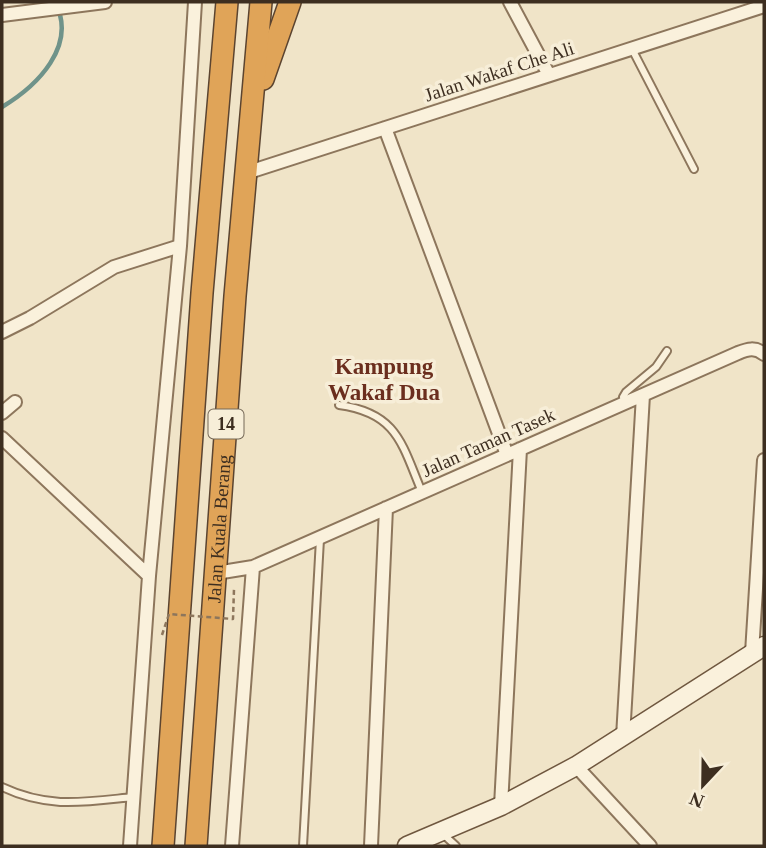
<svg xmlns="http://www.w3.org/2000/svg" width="766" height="848" font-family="'Times New Roman',serif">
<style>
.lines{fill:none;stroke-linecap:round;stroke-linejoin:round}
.stream{stroke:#6f938a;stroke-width:4.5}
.lane-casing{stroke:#8d765c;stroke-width:10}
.street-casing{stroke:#8d765c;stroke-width:16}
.secondary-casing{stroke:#6f573f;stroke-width:21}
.highway-casing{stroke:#5b4430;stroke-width:24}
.lane{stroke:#faf1dc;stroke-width:6}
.street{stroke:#faf1dc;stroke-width:12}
.secondary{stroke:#faf1dc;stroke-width:18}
.highway{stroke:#e0a458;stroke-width:21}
.path-bridge{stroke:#8d765c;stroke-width:2.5;stroke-dasharray:5 3.5;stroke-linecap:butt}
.labels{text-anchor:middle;stroke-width:7;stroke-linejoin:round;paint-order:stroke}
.shield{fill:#f7eed8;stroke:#756857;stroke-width:2}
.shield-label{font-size:18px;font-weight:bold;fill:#3d2e20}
.street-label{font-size:19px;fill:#3d2e20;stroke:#f7eed8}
.quarter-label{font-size:23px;font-weight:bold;fill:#6b2e1e;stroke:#f7eed8}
</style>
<rect width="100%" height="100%" fill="#f0e4c8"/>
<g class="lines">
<path class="stream" d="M2,107c35,-21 76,-61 53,-105"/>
<g class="lane-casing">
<path id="lane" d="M632,49l62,120
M624,403l-1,-6 3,-5 30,-25 11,-16
M339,405c59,8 63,40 83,87
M2,787c47,22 82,15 131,10
M443,834l13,12
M303,846l17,-307"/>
</g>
<g class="street-casing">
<path id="street" d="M510,2l39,73
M2,15l103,-13
M385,128l122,327
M246,173l518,-167
M2,332l28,-14 84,-51 66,-21
M2,413l13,-11
M2,438l147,138
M216,573l37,-6 485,-214c10,-4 17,-6 26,1
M752,653l12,-193
M623,737l20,-342
M576,766l74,80
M501,806l19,-357
M130,846l19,-270 31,-330 15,-244
M232,846l21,-279
M371,846l15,-338"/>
</g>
<g class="secondary-casing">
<path id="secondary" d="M407,846l94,-40 75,-40 188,-120"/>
</g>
<g class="highway-casing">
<g id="highway">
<path d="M263,79l27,-77"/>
<path d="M163,846l39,-553 25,-291"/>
<path id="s1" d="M196,846l39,-550 26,-294"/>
</g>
</g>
<use href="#lane" class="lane"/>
<use href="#street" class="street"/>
<use href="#secondary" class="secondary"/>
<use href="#highway" class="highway"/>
<path class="path-bridge" d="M162,635l7,-21 64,5 1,-30"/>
</g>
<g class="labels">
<rect class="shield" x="208.5" y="409.5" width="35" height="29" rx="5"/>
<g class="shield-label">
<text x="226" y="430">14</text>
</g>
<g class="street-label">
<text transform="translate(499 71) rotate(-18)" y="7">Jalan Wakaf Che Ali</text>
<text transform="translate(488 442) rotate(-24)" y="7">Jalan Taman Tasek</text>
<text dy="7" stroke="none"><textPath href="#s1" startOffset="318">Jalan Kuala Berang</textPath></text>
</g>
<g class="quarter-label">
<text x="384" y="374">Kampung<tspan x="384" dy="26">Wakaf Dua</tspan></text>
</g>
</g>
<rect width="766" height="848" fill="none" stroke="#3d2e20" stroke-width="7"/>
<g transform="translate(703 785) rotate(202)" stroke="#f7eed8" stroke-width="5" paint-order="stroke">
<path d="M0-5L12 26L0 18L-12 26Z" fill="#3d2e20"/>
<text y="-10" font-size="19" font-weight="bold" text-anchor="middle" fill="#3d2e20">N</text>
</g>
</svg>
